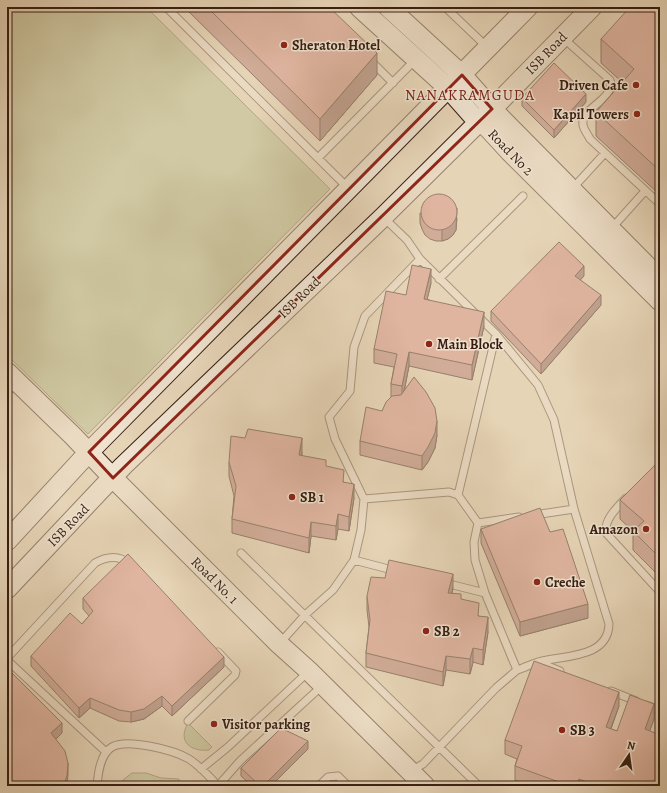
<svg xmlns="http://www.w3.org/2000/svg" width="667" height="793" font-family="Alegreya,serif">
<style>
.green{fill:#b7bc8d;stroke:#786d50}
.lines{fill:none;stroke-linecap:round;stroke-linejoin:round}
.lane-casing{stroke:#644c3b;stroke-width:9}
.secondary-casing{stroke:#381e12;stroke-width:21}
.lane{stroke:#efe3d0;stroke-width:7}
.secondary{stroke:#efe3d0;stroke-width:19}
.wall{fill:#b97c73;stroke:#381e12}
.shaded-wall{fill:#96655e;stroke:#381e12}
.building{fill:#d79086;stroke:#381e12}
.marked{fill:none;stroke:#8f2418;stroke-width:3;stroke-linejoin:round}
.poi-dot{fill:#8f2418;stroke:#efe3d0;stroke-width:1.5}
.labels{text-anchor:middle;stroke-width:3;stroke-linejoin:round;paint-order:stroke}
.poi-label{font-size:14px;font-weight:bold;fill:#381e12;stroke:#efe3d0;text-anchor:start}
.street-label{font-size:14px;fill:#381e12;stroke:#efe3d0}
.neighbourhood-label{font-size:15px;letter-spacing:1px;fill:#7a1f14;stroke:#efe3d0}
</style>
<rect width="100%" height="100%" fill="#e6d4b7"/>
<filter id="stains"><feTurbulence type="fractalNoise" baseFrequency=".005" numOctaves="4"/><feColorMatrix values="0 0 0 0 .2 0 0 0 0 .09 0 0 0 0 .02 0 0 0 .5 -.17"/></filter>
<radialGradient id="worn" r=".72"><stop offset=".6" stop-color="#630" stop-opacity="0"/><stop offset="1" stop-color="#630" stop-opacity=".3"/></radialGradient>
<path class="green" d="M7,7h139l184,182 -242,245 -81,-79z
M188,723l24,24 -3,3c-18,2 -32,-8 -21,-27z
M132,773h14l15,5 18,1v7h-56v-6z"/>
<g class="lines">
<g class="lane-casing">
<path id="lane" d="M166,7l183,182
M445,7l42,40
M508,7l10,9
M562,37l48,43c5,21 -30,27 -27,45 1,5 5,10 7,14l70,65
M370,60l23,23
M318,158l97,-98
M572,189l33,-36
M383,217l24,23 13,19 76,75 42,51 16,35 20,89 -40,6
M611,229l34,-38
M439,279l84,-83
M7,392l10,-10
M458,495l38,-161
M626,498c-9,10 -22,21 -20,35l54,59
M364,499l-29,-60 -6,-22 21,-26 4,-44 11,-31 55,-57
M478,523l41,-6
M241,553l238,233
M354,560l42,11
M445,583l40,10
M280,643l25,-28 28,-25 21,-30 7,-30 3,-31 85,-7 9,3 20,28 -4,19 1,18 10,33 32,77 -21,18 -73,76 -12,7
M7,658l88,-95c12,-7 24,-8 35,1
M7,660l99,92
M538,662l22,9
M517,670c7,-2 14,-6 21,-8 25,-7 70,-3 71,-38l-35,-115
M611,691l25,10
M646,705l14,5
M188,721l47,-46 1,-4 -18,-19
M201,769l27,-22 80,-75
M97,786c1,-12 3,-32 15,-39 15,-9 62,3 77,12 11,7 20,17 29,27l22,-25 83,-76
M319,786l9,-9 10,-1 10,10"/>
</g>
<g class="secondary-casing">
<path id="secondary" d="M359,7l89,81 30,34 9,5 23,25 150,149
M388,7l74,68 30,34 168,170
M7,372l66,64 40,42 166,166 30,27 116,115
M7,541l82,-89 439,-445
M7,589l116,-123 260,-249 109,-108 100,-102"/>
</g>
<use href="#lane" class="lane"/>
<use href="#secondary" class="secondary"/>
</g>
<path class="wall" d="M184,7h145l48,68 -57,66z
M660,7v188l-64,-59v-24l26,-30 -21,-19v-24z
M522,98l64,4 -32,36 -32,-32z
M420,213l37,5 -1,12 -3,5 -5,4 -6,2h-6l-6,-2 -5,-4 -3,-6 -2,-6z
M584,276l-4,4 21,25 -60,69 -50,-53v-10z
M431,283l-4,16 57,27 -12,54 -63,-14 -5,26 33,43 -2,13 -7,14 -6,8 -62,-15v-14l22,-30 9,-14v-13l3,-17 -20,-4v-14l32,-54z
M302,452v4l24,10 18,16 10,16 -5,33 -11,-2 -2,11 -25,-4 -2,17 -77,-20v-14l2,-23 -5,-20v-14z
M660,460v117l-27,-27v-19l-13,-12v-19z
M481,529l107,89 -68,18 -39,-93z
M453,588l-1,5 9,6 18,17 9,16 -5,33 -10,-3 -3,12 -24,-4 -3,16 -77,-19v-14l3,-26 -2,-17v-14z
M83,598l141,69 -52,49 -10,-10 -18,13 -13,3 -12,-1 -29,-13 -11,10 -48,-52v-10l51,-32 7,-8 -6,-7z
M619,706l-8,23 6,2 37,-12 -5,12 11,55h-129l-16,-6v-14l2,-7 -12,-5v-14z
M308,749l-37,37h-19l-11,-10v-8z"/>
<path class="shaded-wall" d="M377,53v22l-57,66v-22z
M586,94v8l-32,36v-8z
M457,208l-1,22 -3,5 -5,4 -6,2v-10z
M584,266v10l-9,10v-10z
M431,269v14l-7,30v-14z
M601,295v10l-60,69v-10z
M484,312v14l-12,54v-15z
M409,352v14l-7,35v-15z
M437,421v14l-2,13 -7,14 -6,8v-14z
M302,438v14l-3,18v-15z
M354,484v14l-5,33v-14z
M338,514v15l-2,11v-14z
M311,522v14l-2,17v-15z
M453,574v14l-5,19v-14z
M588,604v14l-68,18v-14z
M488,617v15l-5,33v-15z
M473,648v14l-3,12v-15z
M446,656v14l-3,16v-14z
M224,657v10l-52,49v-10z
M619,692v14l-13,35v-14z
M162,696v10l-18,13 -13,3v-10z
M90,698v10l-11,10v-10z
M654,704v15l-9,25v-15z
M62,723v10l-11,11v-11z
M308,741v8l-37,37h-8z
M68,763v11l-1,12h-4z
M579,779v7h-3z"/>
<path class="building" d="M207,7h122l48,46 -57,66z
M630,7h30v164l-64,-59 38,-43 -33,-30z
M554,63l32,31 -32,36 -32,-32z
M421 212a18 18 0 1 1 36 0a18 18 0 1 1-36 0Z
M559,242l25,24 -9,10 26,19 -60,69 -50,-53z
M412,265l19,4 -7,30 60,13 -12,53 -63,-13 -7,34 -11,-2 6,-30 -23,-5 12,-58 20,4z
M414,377l12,15 9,16 2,13 -2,12 -7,14 -6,9 -62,-15 6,-34 16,4 4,-9 6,-6 9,-1z
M248,429l54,9 -3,17 27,5v6l18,4 -1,12 11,2 -5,33 -11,-3 -2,12 -25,-4 -2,16 -77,-19 4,-33 -7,-24 2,-26 14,2z
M660,460v98l-27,-27 11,-10 -24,-21z
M540,508l10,24 13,-3 25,75 -68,18 -39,-93z
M128,554l96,103 -52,49 -10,-10 -18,13 -13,3 -12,-2 -29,-12 -11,10 -48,-52 39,-43 12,11 11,-13 -10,-13z
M389,560l64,14 -5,19 13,1v5l18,4 -1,13 10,1 -5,33 -10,-2 -3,11 -24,-3 -3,16 -77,-19 4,-33 -3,-24 4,-19 14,1z
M534,661l85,31 -13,35 11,4 13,-36 24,9 -9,25 15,6v51h-63l-18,-7 -3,7h-6l-55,-20 7,-20 -17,-6z
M11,672l51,51 -11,10 14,18 3,12 -1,13 -4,10h-56v-110z
M281,728l27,13 -45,45h-3l-19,-18z"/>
<path d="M0 0H667V793H0ZM462,75l30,34 -379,369 -24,-26z" fill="#e6d4b7" fill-opacity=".55" fill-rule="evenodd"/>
<path class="marked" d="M462,75l30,34 -379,369 -24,-26z"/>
<g class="poi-dot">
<circle cx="284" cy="45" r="4"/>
<circle cx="636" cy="85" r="4"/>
<circle cx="637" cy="114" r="4"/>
<circle cx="429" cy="344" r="4"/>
<circle cx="292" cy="497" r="4"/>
<circle cx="646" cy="529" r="4"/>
<circle cx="537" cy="582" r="4"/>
<circle cx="426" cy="631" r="4"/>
<circle cx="214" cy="724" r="4"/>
<circle cx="562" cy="730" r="4"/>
</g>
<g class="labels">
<g class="poi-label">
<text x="292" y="50">Sheraton Hotel</text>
<text x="628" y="90" text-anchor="end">Driven Cafe</text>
<text x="629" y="119" text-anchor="end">Kapil Towers</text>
<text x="437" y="349">Main Block</text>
<text x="300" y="502">SB 1</text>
<text x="638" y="534" text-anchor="end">Amazon</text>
<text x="545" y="587">Creche</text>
<text x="434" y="636">SB 2</text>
<text x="222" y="729">Visitor parking</text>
<text x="570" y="735">SB 3</text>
</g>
<g class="street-label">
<text transform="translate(546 53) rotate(-46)" y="5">ISB Road</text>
<text transform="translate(511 152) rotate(46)" y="5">Road No 2</text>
<text transform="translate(299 297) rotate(-44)" y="5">ISB Road</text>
<text transform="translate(68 525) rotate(-46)" y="5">ISB Road</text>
<text transform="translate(215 580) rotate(45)" y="5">Road No. 1</text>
</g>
<g class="neighbourhood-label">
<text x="470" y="100">NANAKRAMGUDA</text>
</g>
</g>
<rect width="667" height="793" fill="none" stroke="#e6d4b7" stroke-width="24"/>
<rect x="8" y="8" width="651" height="777" fill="none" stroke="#381e12" stroke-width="2"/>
<rect x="12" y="12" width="643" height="769" fill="none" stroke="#381e12"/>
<g transform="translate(629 755) rotate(13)" stroke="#efe3d0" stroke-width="3" paint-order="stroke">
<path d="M0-3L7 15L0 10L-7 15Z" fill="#381e12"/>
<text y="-6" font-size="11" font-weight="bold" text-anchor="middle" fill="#381e12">N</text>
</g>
<rect width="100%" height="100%" filter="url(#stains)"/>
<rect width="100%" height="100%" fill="url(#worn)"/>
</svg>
